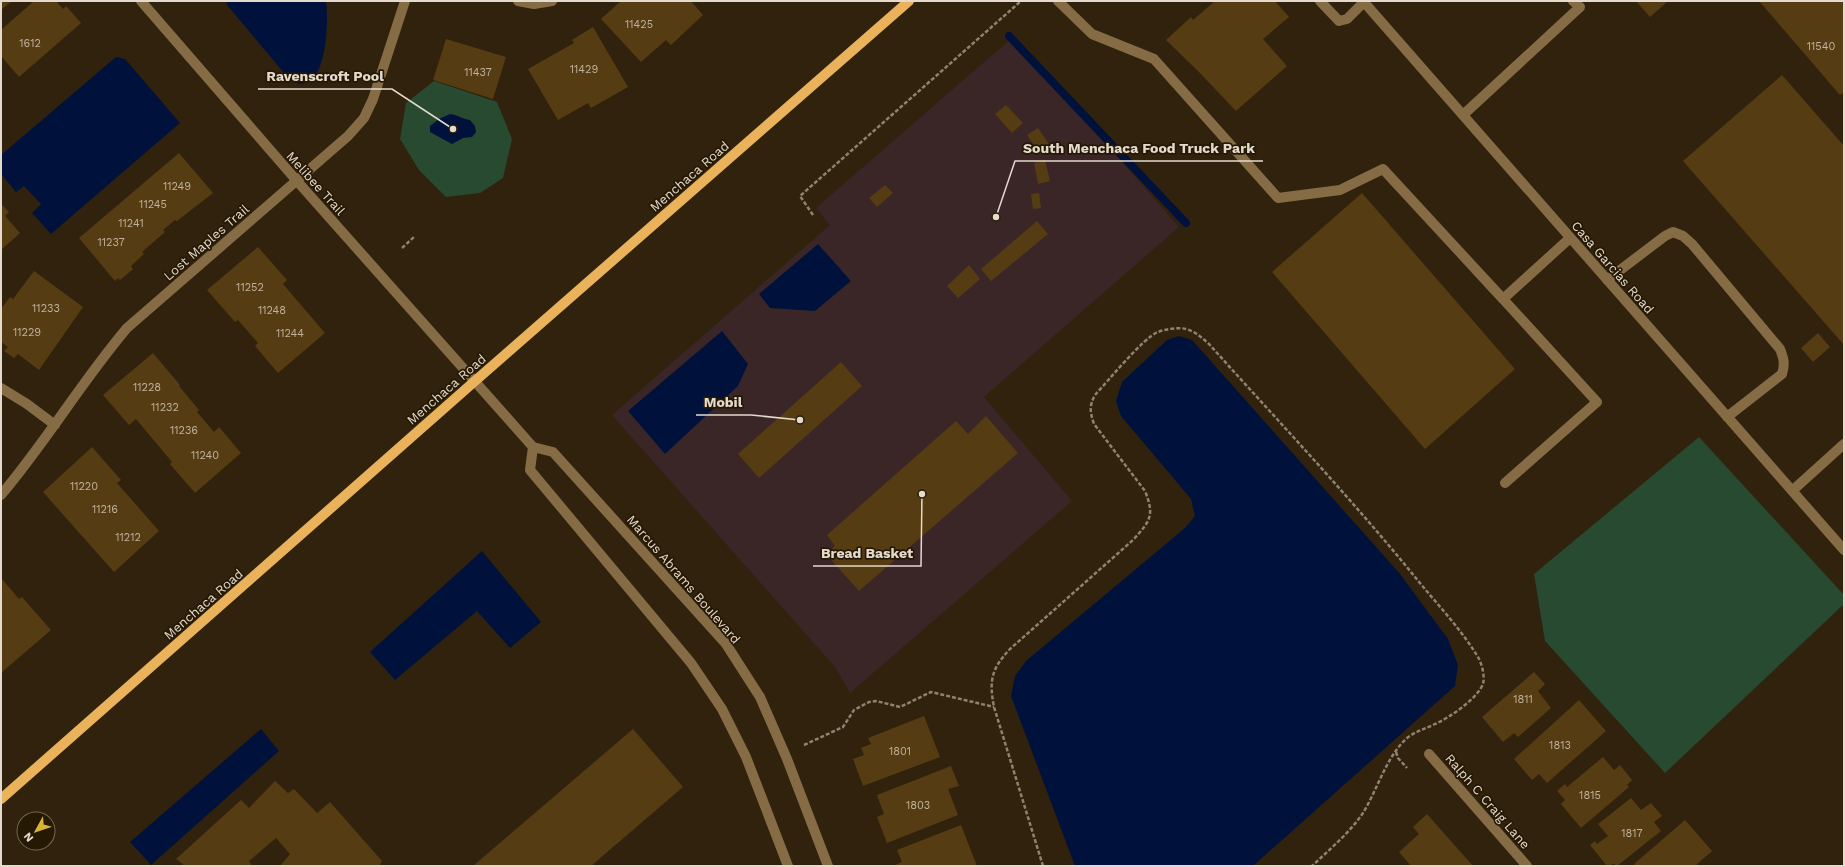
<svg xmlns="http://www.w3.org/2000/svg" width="1845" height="867" font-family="'Work Sans',sans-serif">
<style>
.commercial{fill:#3a2627}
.green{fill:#274a31}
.water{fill:#00123b}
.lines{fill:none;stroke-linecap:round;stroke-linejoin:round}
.stream{stroke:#00123b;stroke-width:8}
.building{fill:#563c12}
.path{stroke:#8e8271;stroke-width:2.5;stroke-dasharray:4 2;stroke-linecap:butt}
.minor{stroke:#866c44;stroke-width:10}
.major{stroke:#eab35b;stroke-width:10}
.labels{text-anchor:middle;stroke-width:3.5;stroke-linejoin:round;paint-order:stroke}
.number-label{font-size:11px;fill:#c0b29e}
.street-label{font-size:13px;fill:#e4dacd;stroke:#261904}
.leader{fill:none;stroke:#e4dacd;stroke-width:1.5}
.callout-dot{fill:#e4dacd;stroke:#261904;stroke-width:1.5}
.callout-label{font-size:14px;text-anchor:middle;font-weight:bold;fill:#e4dacd;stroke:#261904;stroke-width:3.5;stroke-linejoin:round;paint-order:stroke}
</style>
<rect width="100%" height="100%" fill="#30220d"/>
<path class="commercial" d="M1013,37l166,190 -195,170 88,104 -222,192 -15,-26 -223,-252 218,-190 -14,-17z"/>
<path class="green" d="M434,81l63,21 15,37 -9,39 -23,15 -34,4 -27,-27 -19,-31 6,-36z
M1699,437l145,158v9l-179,169 -120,-132 -11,-67z"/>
<path class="water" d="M226,1h100c3,20 1,101 -36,79l-63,-75z
M116,57l9,2 55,64 -129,111 -19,-21 9,-9 -17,-18 -8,6 -15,-18v-19z
M450,114c8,1 12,5 20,6l5,6 1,6 -4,5 -9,1 -11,6 -22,-12v-6l9,-7z
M818,244l33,37 -36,30 -45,-3 -11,-14z
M722,331l26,33 -10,22 -73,68 -37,-43z
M1179,336l13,4 208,234 48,65 10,26 -3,21 -202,180h-178l-64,-170 4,-20 11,-15 159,-133 10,-12 -4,-17 -70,-83 -5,-15 6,-19 45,-42z
M482,551l59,71 -31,26 -33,-37 -82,69 -25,-28z
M261,729l18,22 -128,114 -21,-23z"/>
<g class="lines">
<path class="stream" d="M1009,36l177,187"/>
</g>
<path class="building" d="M1,1h11l-11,9z
M34,1h22l7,8 3,-3 15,17 -62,54 -18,-21v-26z
M621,1h70l12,14 -32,30 -5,-5 -25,22 -40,-43z
M1215,1h60l14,16 -26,22 24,27 -51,45 -38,-40 -32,-31 25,-23 2,3z
M1636,1h32l-18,16z
M1759,1h85v91l-4,3z
M593,27l35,60 -37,21 -3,-5 -30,17 -30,-51 46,-26 -2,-3z
M446,39l60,18 -13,42 -60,-19z
M1782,75l62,71v199l-161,-184z
M1006,105l17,18 -11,10 -17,-19z
M1038,128l13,19 -11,7 -13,-19z
M179,153l34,40 -36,28 -2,-1 -12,10 2,2 -23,20 2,2 -13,12 2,3 -13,11 -2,-2 -3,3 -36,-43z
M1045,160l5,21 -12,3 -4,-21z
M885,185l8,8 -16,14 -8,-9z
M1039,193l2,15 -8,1 -2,-15z
M1362,193l153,176 -90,80 -153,-177z
M1,204l8,8 -4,4 15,17 -19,17z
M1037,221l11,13 -57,47 -10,-12z
M258,247l29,33 -4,4 42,49 -47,40 -23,-27 3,-3 -20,-23 -3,2 -28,-32z
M969,265l11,14 -22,19 -11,-12z
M34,271l49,36 -44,63 -21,-16 -4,4 -10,-7 4,-4 -7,-5v-33l9,-12 3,2z
M1818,333l12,14 -17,15 -12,-14z
M153,353l27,32 -1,1 20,24 -2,2 17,20 5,-5 22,26 -46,40 -25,-29 2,-2 -36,-43 -7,6 -26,-30z
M841,362l21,24 -103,92 -21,-24z
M986,416l32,37 -159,138 -33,-37 9,-8 -8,-11 129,-114 12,13z
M92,447l29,33 -4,3 42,48 -45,41 -71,-80z
M1,578l18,21 3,-2 29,33 -50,43z
M1534,672l11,12 -7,7 13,17 -33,29 -4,-4 -11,9 -21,-25z
M1579,700l27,31 -59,52 -8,-9 -7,6 -18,-21z
M924,716l16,41 -77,29 -10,-27 11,-4 -3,-7 10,-4 -3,-6z
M633,729l50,58 -92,79h-118z
M1603,757l11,13 6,-5 12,15 -5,5 2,2 -48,41 -20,-24 4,-4 -8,-9 8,-7 2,3z
M951,766l8,20 -11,3 10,26 -71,28 -10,-26 7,-3 -7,-19z
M275,781l13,12 6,-4 23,24 13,-11 52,59 -3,5h-99l10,-12 -14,-16 -27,23 3,5h-70l2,-1 -8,-6 65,-59 8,8z
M1631,798l10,12 10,-7 11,13 -8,6 7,9 -44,35 -3,-2 -7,2 -17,-21 5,-4 2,3 11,-8 -10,-12z
M1427,814l46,52h-62l-12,-14 20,-18 -6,-7z
M1685,820l27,31 -17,15h-60l-1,-2z
M961,825l16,41h-84l9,-4 -5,-12z"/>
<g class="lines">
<path class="path" d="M813,215l-13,-19 221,-195
M402,248l12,-11
M804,745l39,-18 11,-17 15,-8 7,-1 24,6 31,-15 63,15
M1396,752l2,6 9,10
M1043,866l-49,-159c-5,-26 -3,-38 16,-58l123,-109c17,-19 22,-24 12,-49l-51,-67c-4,-12 -5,-18 1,-29 13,-14 48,-57 63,-63 8,-3 20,-5 28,-3 9,2 16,9 23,15 69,77 141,153 206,233 21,26 46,52 63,80 4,7 7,19 5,27 -6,15 -34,34 -48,40 -10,5 -19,7 -28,14 -22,20 -30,54 -46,78 -14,19 -32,34 -49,50"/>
<path class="minor" d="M141,1l156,180 236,266 20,5 173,192 34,53 27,62 41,107
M518,1l16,3 18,-3
M1058,1l34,33 62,25 124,139 62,-8 43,-21 120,130 67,-61
M1320,1l19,20 8,-2 17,-17
M1363,1l481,549
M1463,115l117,-108 -7,-6
M1607,280l58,-44 8,-4 10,4 9,8 88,105c4,10 5,15 2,25l-55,43
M1503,299l94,103 -92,81
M1,388l26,16 28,21
M533,447l-3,23 161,193 31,46 24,48 42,109
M1792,491l52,-47
M1,495c45,-53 81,-114 126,-167l221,-192 16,-18 9,-19 32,-98
M1429,754l98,112"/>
<path class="major" d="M1,799l474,-418 434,-380"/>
</g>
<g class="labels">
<g class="number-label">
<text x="639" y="28">11425</text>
<text x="30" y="47">1612</text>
<text x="1821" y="50">11540</text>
<text x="584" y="73">11429</text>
<text x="478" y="76">11437</text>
<text x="177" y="190">11249</text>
<text x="153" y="208">11245</text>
<text x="131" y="227">11241</text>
<text x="111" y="246">11237</text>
<text x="250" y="291">11252</text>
<text x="46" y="312">11233</text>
<text x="272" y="314">11248</text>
<text x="27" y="336">11229</text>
<text x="290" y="337">11244</text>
<text x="147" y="391">11228</text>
<text x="165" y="411">11232</text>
<text x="184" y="434">11236</text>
<text x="205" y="459">11240</text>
<text x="84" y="490">11220</text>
<text x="105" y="513">11216</text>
<text x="128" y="541">11212</text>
<text x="1523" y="703">1811</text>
<text x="1560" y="749">1813</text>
<text x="900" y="755">1801</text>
<text x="1590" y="799">1815</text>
<text x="918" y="809">1803</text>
<text x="1632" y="837">1817</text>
</g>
<g class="street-label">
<text transform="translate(689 176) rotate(-41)" y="5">Menchaca Road</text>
<text transform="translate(316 183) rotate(48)" y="5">Melibee Trail</text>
<text transform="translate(206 242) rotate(-41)" y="5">Lost Maples Trail</text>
<text transform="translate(1613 267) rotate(49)" y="5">Casa Garcias Road</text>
<text transform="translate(446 389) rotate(-41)" y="5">Menchaca Road</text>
<text transform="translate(684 579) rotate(49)" y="5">Marcus Abrams Boulevard</text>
<text transform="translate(203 604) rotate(-41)" y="5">Menchaca Road</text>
<text transform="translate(1488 801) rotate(49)" y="5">Ralph C Craig Lane</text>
</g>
</g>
<path class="leader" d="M453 129L392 89H258M996 217L1015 161H1263M800 420L751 415H696M922 494L921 566H813"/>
<g class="callout-dot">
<circle cx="453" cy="129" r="4"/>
<circle cx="996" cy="217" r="4"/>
<circle cx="800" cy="420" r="4"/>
<circle cx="922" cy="494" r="4"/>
</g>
<g class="callout-label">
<text x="325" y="81">Ravenscroft Pool</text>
<text x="1139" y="153">South Menchaca Food Truck Park</text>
<text x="723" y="407">Mobil</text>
<text x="867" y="558">Bread Basket</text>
</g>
<rect width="1845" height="867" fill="none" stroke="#e4dacd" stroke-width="4"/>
<g transform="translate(36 831) rotate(230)"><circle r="19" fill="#261904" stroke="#726654"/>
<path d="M0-3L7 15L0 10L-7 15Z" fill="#d8b434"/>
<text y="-6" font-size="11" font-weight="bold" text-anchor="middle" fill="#e4dacd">N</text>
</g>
</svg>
